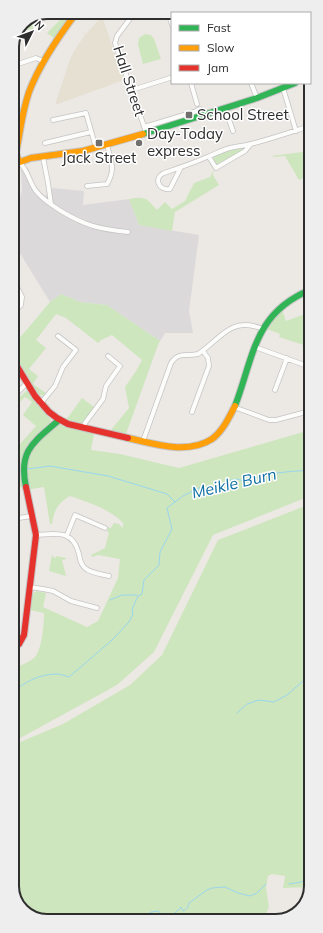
<svg xmlns="http://www.w3.org/2000/svg" width="323" height="933" font-family="Mulish,sans-serif">
<style>
.industrial{fill:#dcd9db}
.education{fill:#e6e0d3}
.green{fill:#cee6be}
.lines{fill:none;stroke-linecap:round;stroke-linejoin:round}
.stream{stroke:#99d6ec;stroke-width:1}
.street-casing{stroke:#c5c4c5;stroke-width:5.5}
.fast-casing{stroke:#c5c4c5;stroke-width:8}
.slow-casing{stroke:#c5c4c5;stroke-width:8}
.jam-casing{stroke:#c5c4c5;stroke-width:8}
.street{stroke:#fcfcfb;stroke-width:4}
.fast{stroke:#30b455;stroke-width:6}
.slow{stroke:#ff9f0a;stroke-width:6}
.jam{stroke:#e5322d;stroke-width:6}
.poi-dot{fill:#706f6e;stroke:#fff;stroke-width:1.5}
.labels{text-anchor:middle;stroke-width:3;stroke-linejoin:round;paint-order:stroke}
.street-label{font-size:15px;fill:#2e2e2e;stroke:#fff}
.poi-label{font-size:15px;fill:#2e2e2e;stroke:#fff;text-anchor:start}
.water-label{font-size:16px;font-style:italic;fill:#0d6fa3;stroke:#fff}
.rim{fill:none;stroke:#2e2e2e;stroke-width:2}
</style>
<rect width="100%" height="100%" fill="#ece8e4"/>
<path class="industrial" d="M28,168l7,18 10,10 8,-8 31,3 -1,14 46,-6 10,26 60,10 -10,76 4,22h-28l-5,8 -53,-36 -27,-3 -19,-8 -11,8 -38,-62v-15l10,-34 -1,-22z"/>
<path class="education" d="M102,16l22,64 -69,25 14,-43 5,-11 11,-16 -3,-4 4,3z"/>
<path class="green" d="M45,13l-12,16 -14,2 4,-9z
M67,13l3,3 -16,22 -7,-5z
M145,34l6,1 3,4 7,20 -18,5 -5,-19 1,-7z
M243,148l1,1 -23,15h-4l-4,-3 1,-4 9,-5z
M310,151v24l-11,5 -14,-24 -11,1 -2,-1z
M214,170l-1,5 6,10 -44,27 -3,19 -33,-6 -10,-26c17,-3 17,-1 28,11l8,-8 7,7 13,-8 9,-18 16,-6z
M61,294l19,8 27,3 53,36 -2,4 -32,89 -15,-4 18,-22 -4,-21 11,-16 6,-11 -30,-25 -11,5 -3,3 -32,-25 -10,-4 -20,26 10,8 -17,21 9,7 -5,8 13,9 -2,3 -6,-2 -26,-41v-6l38,-45z
M282,309l4,12 24,-9v35l-31,-10 1,-3 -13,-5 5,-9z
M27,390l24,30 -1,3c-10,8 -23,18 -26,31l6,-1 11,-14 18,-15 35,10 -3,16 29,4 59,14 131,-38v66l-97,39 -59,117 -37,33 -104,57v-73c6,-3 17,-7 22,-12 7,-8 9,-33 9,-44l-14,-3 2,-16 5,-3 9,2 -3,14 44,20 11,-6 20,-43 2,-19 -22,-4 -6,2 -1,-2 14,-7 4,-15 -2,-2 1,-4 3,1 3,-5 5,1 4,4v-5c-13,-14 -35,-21 -53,-27 -12,7 -16,14 -18,28h-2l-6,-37 -18,3 -1,-3 -12,1v-44h7l16,-18 -13,-11 9,-13 -7,-5 -7,7h-1v-4z
M82,398l12,9 -13,17 -15,-4z
M310,504l1,383 -28,1 2,-12 -13,-2 -4,2 -2,12 3,19 -6,13 -218,1 -21,-9 -11,-18v-149l50,-21 67,-39 32,-30 56,-115z
M52,555h1v2l3,1v-2l10,2v1l-4,1 4,16 -17,-5z"/>
<g class="lines">
<path class="stream" d="M27,469l23,-3 58,10 59,18 8,8
M13,471l8,-1
M110,600l12,-5h15
M13,694c8,-12 29,-20 43,-20 5,0 9,2 13,3l42,-36 18,-19 4,-8 -1,-5 6,-13 4,-2 2,-14 15,-15 1,-13 12,-23 -5,-21 16,-12 18,-9 10,4 10,-2 5,-8 11,-2 9,3c22,-10 41,-10 64,-12
M237,713l10,-9 12,-4 15,2 13,-7 24,-21
M289,884l12,-2 10,-4
M135,921l13,-3 -1,-3 4,-3 7,-1 8,7 6,-2 9,-9 2,4c4,-1 5,-4 6,-8l18,-13 5,-2 13,-1 13,6 12,3 7,-3 9,-9"/>
<g class="street-casing">
<path id="street" d="M135,12l-18,24 -2,7 31,89
M168,12l4,13
M224,12v1
M274,12l1,1
M12,66l24,-8 7,3
M191,83l6,21
M251,83l6,15
M283,88l13,43
M132,90l38,-12
M225,108l8,23
M53,120l33,-7 10,35
M144,127l50,-15 6,-3
M45,143l46,-11
M43,157l5,26 3,21
M209,157l7,11 29,-17 5,-6
M19,162c9,8 10,20 17,29 7,9 16,14 25,20 25,15 38,18 67,21
M180,169l-10,20c-11,2 -17,-11 -6,-16 15,-5 29,-10 43,-16 8,-3 15,-7 23,-9 7,-2 14,-2 21,-4 20,-5 40,-12 59,-18
M87,186l20,-2c9,-15 4,-23 0,-39
M12,277l10,20 -1,8 -9,9
M255,347l55,20
M275,390l12,-32
M13,397l14,-14
M40,404l15,-18 8,-19 13,-17 -18,-14
M13,406v1
M234,407l35,13h7l34,-9
M192,412l17,-46 -1,-8 -5,-7
M84,428l1,-5 18,-24 3,-13 14,-20 -12,-10
M143,441l28,-78c8,-12 15,-6 27,-9 24,-16 32,-38 65,-25
M13,519l18,-3
M36,535c20,-1 37,-6 43,19 1,5 1,10 6,14 5,5 16,6 24,8
M67,535l8,-20 30,13
M29,587l14,2 10,2 18,10 26,7"/>
</g>
<g class="fast-casing">
<path id="fast" d="M143,134l114,-36 38,-15
M235,406c19,-50 19,-93 75,-116
M26,487c-8,-37 8,-45 33,-67"/>
</g>
<g class="slow-casing">
<path id="slow" d="M19,162l-3,-9c4,-20 6,-41 13,-61 11,-29 29,-55 48,-80
M12,165l19,-7 52,-7 60,-17
M128,438c27,6 59,17 84,1 11,-8 17,-22 23,-33"/>
</g>
<g class="jam-casing">
<path id="jam" d="M12,358l23,38 14,16 8,6 11,6 60,14
M13,647l6,-3 5,-9 12,-100 -10,-48"/>
</g>
<use href="#street" class="street"/>
<use href="#fast" class="fast"/>
<use href="#slow" class="slow"/>
<use href="#jam" class="jam"/>
</g>
<g class="poi-dot">
<rect x="185" y="111" width="8" height="8" rx="2"/>
<rect x="95" y="139" width="8" height="8" rx="2"/>
<circle cx="139" cy="143" r="4"/>
</g>
<g class="labels">
<g class="street-label">
<text transform="translate(129 81) rotate(72)" y="5">Hall Street</text>
</g>
<g class="poi-label">
<text x="197" y="120">School Street</text>
<text x="147" y="139">Day-Today<tspan x="147" dy="17">express</tspan></text>
<text x="99" y="163" text-anchor="middle">Jack Street</text>
</g>
<g class="water-label">
<text transform="translate(234 483) rotate(-13)" y="6">Meikle Burn</text>
</g>
</g>
<path d="M0 0H323V933H0ZM47 19H276A28 28 0 0 1 304 47V886A28 28 0 0 1 276 914H47A28 28 0 0 1 19 886V47A28 28 0 0 1 47 19Z" fill="#eee" fill-rule="evenodd"/>
<path class="rim" d="M47 19H276A28 28 0 0 1 304 47V886A28 28 0 0 1 276 914H47A28 28 0 0 1 19 886V47A28 28 0 0 1 47 19Z"/>
<rect x="171" y="12" width="140" height="72" fill="#ffffff" stroke="#ababab"/>
<rect x="179" y="25" width="20" height="6" fill="#30b455" stroke="#ababab"/>
<text x="207" y="32" font-size="12" fill="#2e2e2e">Fast</text>
<rect x="179" y="45" width="20" height="6" fill="#ff9f0a" stroke="#ababab"/>
<text x="207" y="52" font-size="12" fill="#2e2e2e">Slow</text>
<rect x="179" y="65" width="20" height="6" fill="#e5322d" stroke="#ababab"/>
<text x="207" y="72" font-size="12" fill="#2e2e2e">Jam</text>
<g transform="translate(32 32) rotate(48)" stroke="#ffffff" stroke-width="3" paint-order="stroke">
<path d="M0-3L7 15L0 10L-7 15Z" fill="#2e2e2e"/>
<text y="-6" font-size="11" font-weight="bold" text-anchor="middle" fill="#2e2e2e">N</text>
</g>
</svg>
